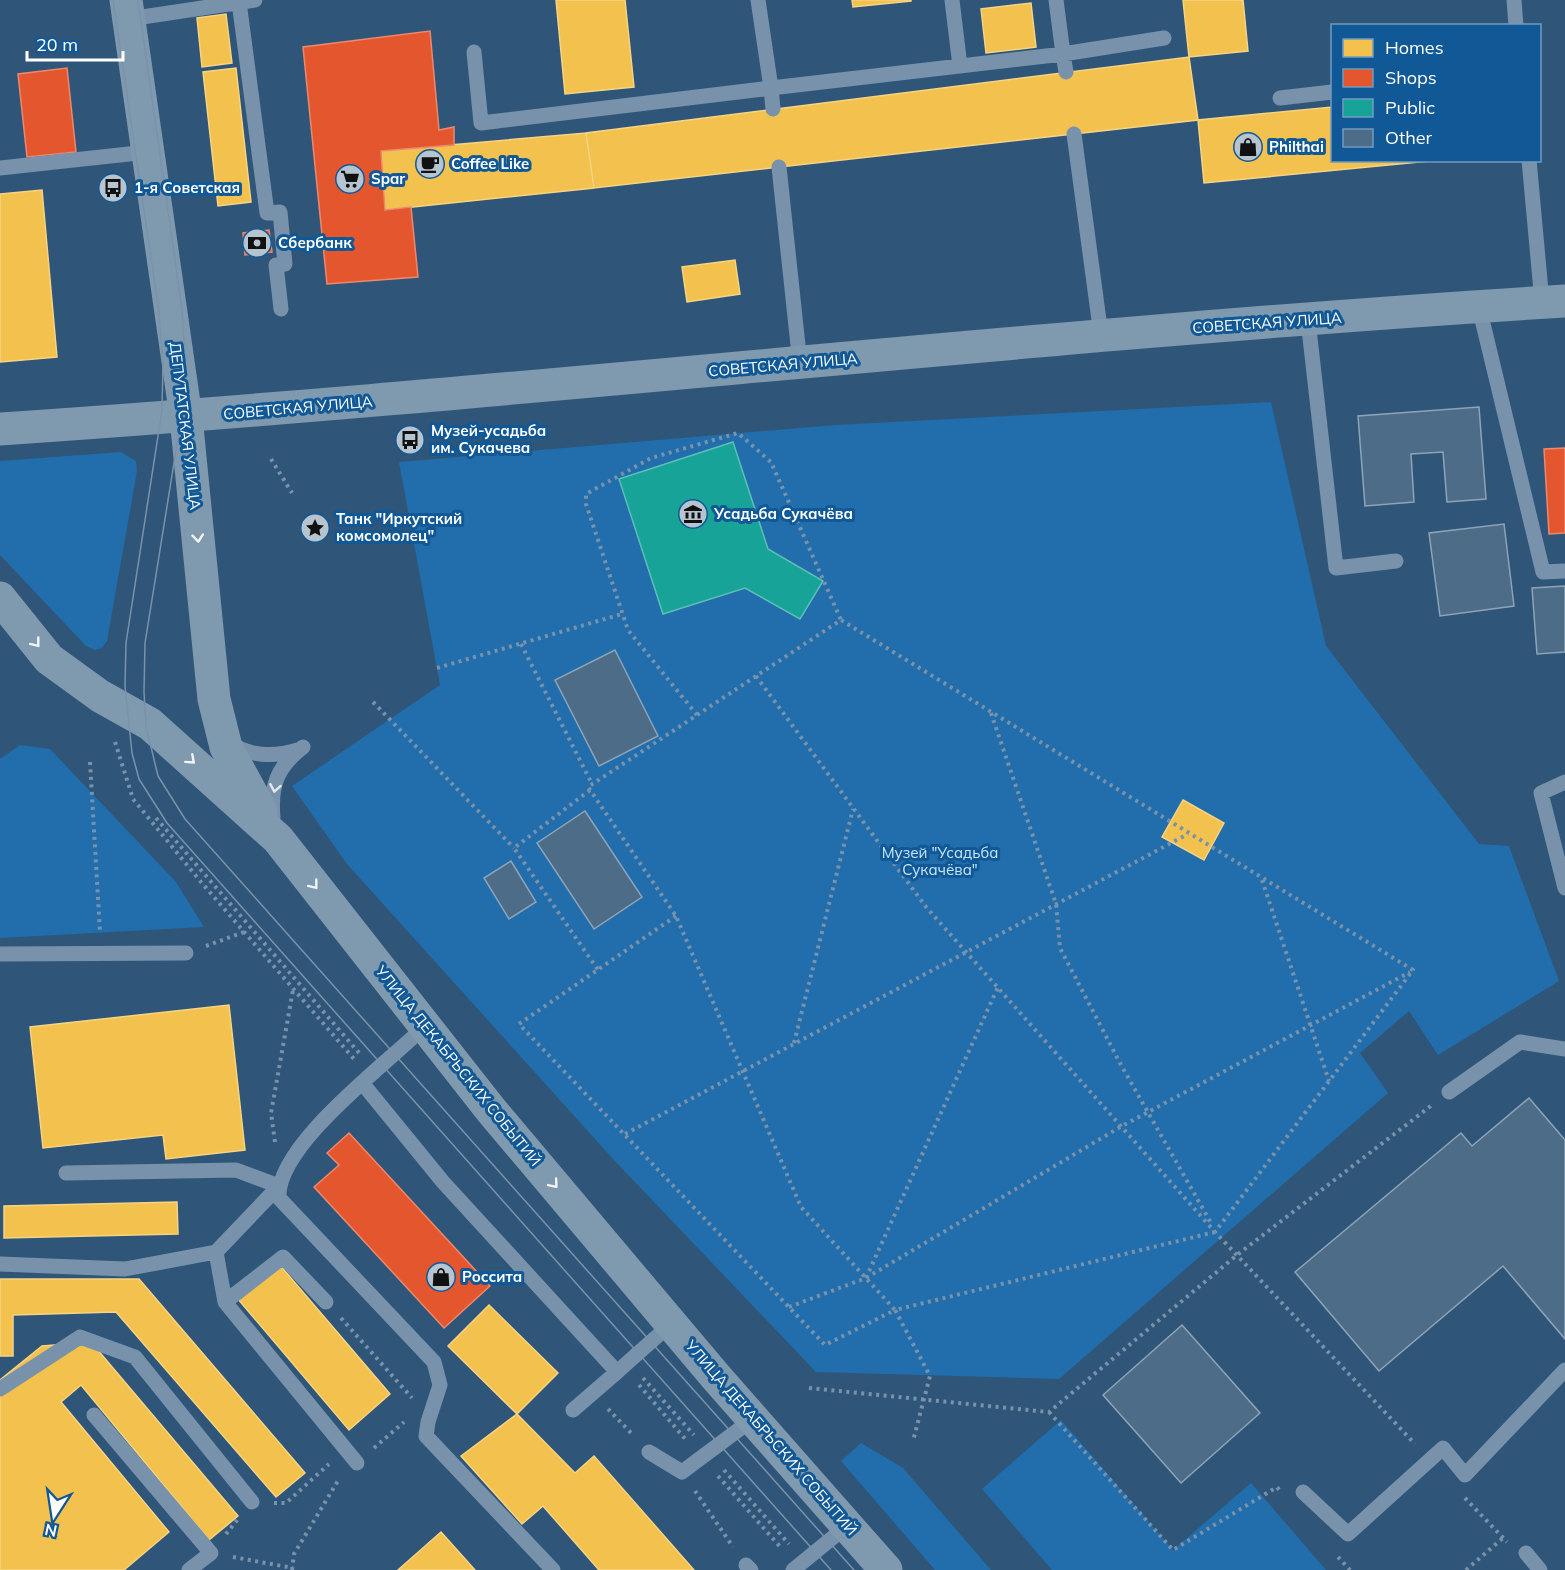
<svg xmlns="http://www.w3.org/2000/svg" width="1565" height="1570" font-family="Mulish,sans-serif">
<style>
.green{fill:#226dab}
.homes{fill:#f2c14e;stroke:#f6d483;stroke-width:1.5}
.shops{fill:#e4572e;stroke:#ec896d;stroke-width:1.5}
.public{fill:#17a398;stroke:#5dbfb7;stroke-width:1.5}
.building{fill:#4d6c87;stroke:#8da4b8;stroke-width:1.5}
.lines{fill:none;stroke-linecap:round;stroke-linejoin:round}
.path{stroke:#7892ab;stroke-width:4;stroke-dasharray:3 4.5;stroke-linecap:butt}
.lane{stroke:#7892ab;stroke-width:15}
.secondary{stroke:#7f99af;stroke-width:33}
.tram{stroke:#7a92aa;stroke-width:1.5}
.lane-bridge{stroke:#7892ab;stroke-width:15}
.oneway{stroke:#f2f5f7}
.oneway2{stroke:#e4e9ee}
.labels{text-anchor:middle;stroke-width:6;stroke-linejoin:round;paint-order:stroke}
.poi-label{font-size:15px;font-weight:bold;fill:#fff;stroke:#115896;text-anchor:start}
.street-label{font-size:15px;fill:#fff;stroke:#115896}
.park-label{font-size:15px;fill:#c8e6fe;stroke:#115896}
</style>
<rect width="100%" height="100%" fill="#2f5678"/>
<path class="green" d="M1271,402l55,244 153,198 30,2 50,135 -121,74 -29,-44 -49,42 28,40 -329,286 -243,-7 -203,-213 -266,-295 -55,-78 148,-101 -41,-223 437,-37z
M121,452l15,9 1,10 -30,170 -5,7 -7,2 -9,-4 -86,-91v-94z
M20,745l30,4 126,133 28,45 -204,11v-179z
M1061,1420l112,130 78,-67 75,87h-274l-70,-81z
M861,1443l42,25 88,102h-56l-94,-109z"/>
<path class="homes" d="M556,0h69l9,87 -69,7z
M852,0h59v1l-58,6z
M1183,0h60l5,51 -59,6z
M1031,3l5,44 -50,6 -5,-44z
M226,14l6,49 -30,4 -5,-49z
M1189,57l9,63 -604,68 -8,-55z
M236,68l15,134 -33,4 -15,-134z
M1332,107v53l98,1 -226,22 -6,-63z
M586,133l8,55 -209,22 -4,-59z
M42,190l15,167 -57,5v-168z
M735,260l5,34 -53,8 -5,-35z
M1183,800l41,23 -20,37 -42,-23z
M229,1005l16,145 -79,9 -3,-24 -120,13 -13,-121z
M177,1202l1,32 -174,4v-32z
M279,1264l111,130 -41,36 -111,-131z
M0,1279h139l166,194 -29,24 -160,-185 -103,3v41h-13z
M489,1305l69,68 -41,41 -69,-68z
M91,1342l147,174 -29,24 -128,-155 -20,17 108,130 -45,38h-124v-190l42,-34z
M517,1414l58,59 19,-17 100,114h-95l-56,-64 -21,18 -61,-68z
M441,1532l34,38h-77z"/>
<path class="shops" d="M430,31l9,99 15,-3v18l-73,6 4,59 26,-3 7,70 -91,7 -24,-237z
M67,68l9,84 -49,5 -9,-83z
M269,230l3,22 -27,3 -2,-22z
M1565,448v85l-16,1 -5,-85z
M349,1133l141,153 -46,42 -130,-141 25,-22 -12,-12z"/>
<path class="public" d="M733,442l35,107 55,32 -23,38 -55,-31 -82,26 -44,-135z"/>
<path class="building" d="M1479,407l7,92 -39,3 -4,-50 -32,2 3,48 -49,4 -7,-90z
M1504,524l10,82 -74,10 -11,-83z
M1565,586v66l-28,2 -5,-66z
M615,650l43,86 -59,30 -44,-86z
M585,811l57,86 -48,32 -57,-86z
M511,861l25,41 -27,17 -25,-41z
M1529,1098l36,42v199l-62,-73 -124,105 -84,-99 166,-139 11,13z
M1182,1325l78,88 -79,70 -78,-88z"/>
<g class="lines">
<path class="path" d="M271,459l21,34
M521,644l71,140
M437,668l185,-54
M756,676l170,231 289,325
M373,702l141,146
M991,713l65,191 4,44 61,117 90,158
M697,715l-69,-85 -42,-126v-10l65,-36 87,-25 33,29 70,158
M115,742l18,57 68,83 153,177
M90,762l10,170
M590,790l-76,58 84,122
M156,818l204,236
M1262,880l67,201
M676,916l-157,108 306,321 70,-35 35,66 -17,65
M206,946l38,-14
M794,1043l59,-234
M625,1134l563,-300
M275,1142l-4,-29 22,-123
M1215,1232l-320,78 -94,-103 -125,-291 -88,-129 253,-167 572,350 -198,262 200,212
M866,1278l132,-291
M789,1307l77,-29 256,-152 288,-154
M341,1318l71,80
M643,1378l51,57
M639,1385l48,56
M809,1388l240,24 188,-157 195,-150
M608,1409l26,27
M1049,1412l124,138 104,-63 3,4
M374,1448l30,-26
M724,1470l65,74
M718,1476l64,73
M695,1491l38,56
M1465,1498l42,44
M274,1503h12l43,-39
M226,1534l12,-15
M233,1557l60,11
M1338,1557l12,13
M292,1570l2,-16 45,-75
M1466,1570l37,-32"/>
<path class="lane" d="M952,0l8,66
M1056,0l7,54 101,-16
M1514,0l2,26
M239,2l28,211 13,-1 5,52 -9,1 5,44
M129,19l126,-19
M474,52l7,71 290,-35 -13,-88
M1280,98l52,-6
M773,109l-2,-21 292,-34 3,18
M1074,134l27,201
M1529,160l13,142
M779,167l21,197
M0,168l147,-16
M1479,307l64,265 22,-1
M1308,320l28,248 60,-7
M229,742c19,15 46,15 69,8
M1565,782l-24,11 24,95
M273,817c-3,-32 5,-51 30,-70
M0,954l186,-1
M425,1026c-37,37 -149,119 -146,172l155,164 6,23 -12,37 -2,14 127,134
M363,1084l80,98 174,190 -44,38
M1449,1092l71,-50 45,7
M66,1173l170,-3 43,16 -63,66 9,50 132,161
M0,1264l125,5 91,-17
M225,1302l58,-45 43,45
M636,1355l35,-31
M0,1389l80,-52 55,20 117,145
M94,1415l117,138 -22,17
M649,1452l33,20 71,-53
M1303,1492l45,42 95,-86 22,27 100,-105
M1526,1553l14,17
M746,1565l5,5
M793,1570l54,-44"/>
<path class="secondary" d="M126,0l60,417 28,282 12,48 35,64
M0,429c522,-35 1042,-96 1565,-128
M0,598l49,61 51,37 50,28 128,115 213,271 225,267 170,193"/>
<path class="tram" d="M113,0l46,312 4,51 -1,47 -36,233 -1,43 7,67 7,26 28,44 664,747
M138,0l44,309 3,48 -2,50 -38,236 -1,49 2,34 12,50 27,43 669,751"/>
<path class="lane-bridge" d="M617,1372l19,-17"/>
</g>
<defs><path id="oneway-chevron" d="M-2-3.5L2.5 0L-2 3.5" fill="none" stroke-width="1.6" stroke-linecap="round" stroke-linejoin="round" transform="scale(1.5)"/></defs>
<g class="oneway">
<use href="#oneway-chevron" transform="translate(198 538) rotate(84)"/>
<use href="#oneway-chevron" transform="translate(36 643) rotate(52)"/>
<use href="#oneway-chevron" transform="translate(191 760) rotate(42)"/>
<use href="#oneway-chevron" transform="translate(314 885) rotate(52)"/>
<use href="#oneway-chevron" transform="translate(554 1184) rotate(50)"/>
</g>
<use class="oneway2" href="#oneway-chevron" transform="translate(275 788) rotate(100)"/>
<defs>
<g id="shop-disc" transform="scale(1.5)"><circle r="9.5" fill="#b6c4d0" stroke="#115896"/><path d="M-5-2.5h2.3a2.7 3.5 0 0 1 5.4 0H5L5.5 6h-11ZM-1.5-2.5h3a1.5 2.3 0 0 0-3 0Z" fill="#111"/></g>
<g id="cafe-disc" transform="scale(1.5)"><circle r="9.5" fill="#b6c4d0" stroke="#115896"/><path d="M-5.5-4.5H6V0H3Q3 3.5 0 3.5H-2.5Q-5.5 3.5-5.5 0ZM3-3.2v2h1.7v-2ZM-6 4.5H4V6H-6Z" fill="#111"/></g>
<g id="supermarket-disc" transform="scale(1.5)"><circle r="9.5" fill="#b6c4d0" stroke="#115896"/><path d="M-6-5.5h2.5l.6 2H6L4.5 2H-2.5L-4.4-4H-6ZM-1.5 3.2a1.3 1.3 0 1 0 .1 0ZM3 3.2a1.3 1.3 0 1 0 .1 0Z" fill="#111"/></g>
<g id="bus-disc" transform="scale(1.5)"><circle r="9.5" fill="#b6c4d0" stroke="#115896"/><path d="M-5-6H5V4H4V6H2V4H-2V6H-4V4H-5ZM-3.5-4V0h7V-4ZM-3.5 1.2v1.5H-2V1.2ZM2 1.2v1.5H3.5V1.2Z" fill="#111"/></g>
<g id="bank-disc" transform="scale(1.5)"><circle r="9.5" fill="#b6c4d0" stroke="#115896"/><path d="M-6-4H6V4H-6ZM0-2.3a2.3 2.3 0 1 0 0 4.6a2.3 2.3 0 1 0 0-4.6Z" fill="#111"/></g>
<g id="museum-disc" transform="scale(1.5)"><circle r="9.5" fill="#b6c4d0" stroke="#115896"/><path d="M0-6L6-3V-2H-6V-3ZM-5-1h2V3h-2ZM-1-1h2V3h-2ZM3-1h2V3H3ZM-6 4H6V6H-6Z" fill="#111"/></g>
<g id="sight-disc" transform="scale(1.5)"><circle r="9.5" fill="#b6c4d0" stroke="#115896"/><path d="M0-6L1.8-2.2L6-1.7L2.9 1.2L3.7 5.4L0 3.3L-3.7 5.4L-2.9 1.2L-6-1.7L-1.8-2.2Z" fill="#111"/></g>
</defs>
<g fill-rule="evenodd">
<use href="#shop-disc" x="1248" y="147"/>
<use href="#cafe-disc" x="430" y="164"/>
<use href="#supermarket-disc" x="350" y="179"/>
<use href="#bus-disc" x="113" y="188"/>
<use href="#bank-disc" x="257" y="243"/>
<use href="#bus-disc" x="410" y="440"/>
<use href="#museum-disc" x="693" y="514"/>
<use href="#sight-disc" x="315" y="528"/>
<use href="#shop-disc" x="441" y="1277"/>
</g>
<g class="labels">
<g class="poi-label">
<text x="1269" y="152">Philthai</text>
<text x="451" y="169">Coffee Like</text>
<text x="371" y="184">Spar</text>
<text x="134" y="193">1-я Советская</text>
<text x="278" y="248">Сбербанк</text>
<text x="431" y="436">Музей-усадьба<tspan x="431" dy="17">им. Сукачева</tspan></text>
<text x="714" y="519">Усадьба Сукачёва</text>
<text x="336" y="524">Танк "Иркутский<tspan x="336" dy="17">комсомолец"</tspan></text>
<text x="462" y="1282">Россита</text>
</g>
<g class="street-label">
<text transform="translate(1267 323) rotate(-4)" y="5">СОВЕТСКАЯ УЛИЦА</text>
<text transform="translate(783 365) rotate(-5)" y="5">СОВЕТСКАЯ УЛИЦА</text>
<text transform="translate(298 408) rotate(-5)" y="5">СОВЕТСКАЯ УЛИЦА</text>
<text transform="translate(185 426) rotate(83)" y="5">ДЕПУТАТСКАЯ УЛИЦА</text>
<text transform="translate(458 1066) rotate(51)" y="5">УЛИЦА ДЕКАБРЬСКИХ СОБЫТИЙ</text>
<text transform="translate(771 1438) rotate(49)" y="5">УЛИЦА ДЕКАБРЬСКИХ СОБЫТИЙ</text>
</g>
<g class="park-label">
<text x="940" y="858">Музей "Усадьба<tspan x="940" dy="17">Сукачёва"</tspan></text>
</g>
</g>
<rect x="1331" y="24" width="210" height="138" fill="#115896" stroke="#709bc0" stroke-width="1.5"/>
<rect x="1343" y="39" width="30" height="18" fill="#f2c14e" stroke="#709bc0" stroke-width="1.5"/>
<text x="1385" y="54" font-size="18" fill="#ffffff">Homes</text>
<rect x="1343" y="69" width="30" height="18" fill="#e4572e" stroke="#709bc0" stroke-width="1.5"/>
<text x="1385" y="84" font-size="18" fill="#ffffff">Shops</text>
<rect x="1343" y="99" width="30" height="18" fill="#17a398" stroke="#709bc0" stroke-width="1.5"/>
<text x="1385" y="114" font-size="18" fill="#ffffff">Public</text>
<rect x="1343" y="129" width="30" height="18" fill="#4d6c87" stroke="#709bc0" stroke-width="1.5"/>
<text x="1385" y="144" font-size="18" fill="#ffffff">Other</text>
<g transform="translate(54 1516) rotate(192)" stroke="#115896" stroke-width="4.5" paint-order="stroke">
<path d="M0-4.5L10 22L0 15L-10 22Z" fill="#ffffff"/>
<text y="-9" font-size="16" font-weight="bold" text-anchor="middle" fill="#ffffff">N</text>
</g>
<path d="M27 51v9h96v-9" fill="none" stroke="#ffffff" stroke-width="3"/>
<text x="36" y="51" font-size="18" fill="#ffffff" stroke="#115896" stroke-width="4.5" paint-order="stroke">20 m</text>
</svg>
